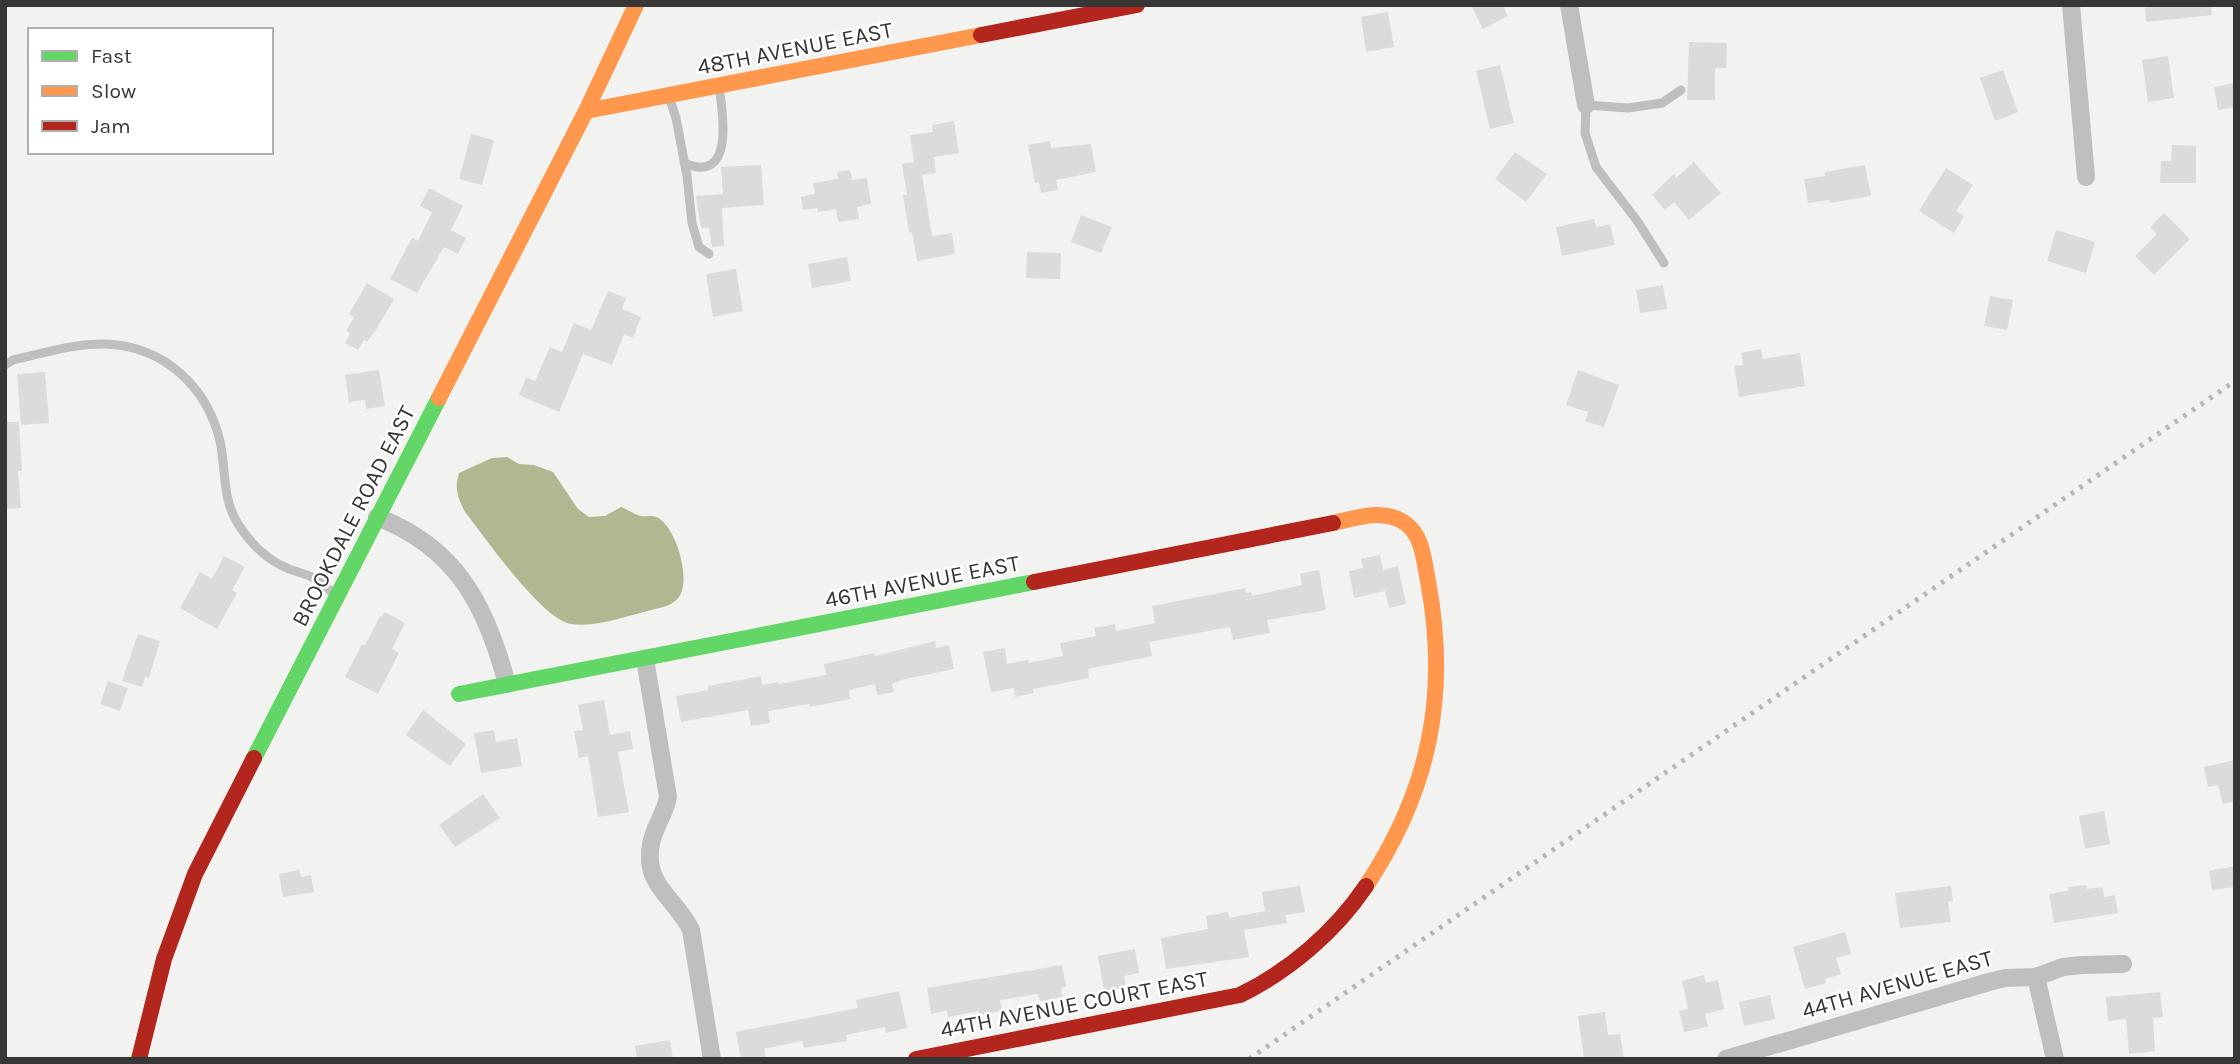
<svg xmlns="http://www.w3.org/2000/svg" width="2240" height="1064" font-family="Karla,sans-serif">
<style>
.water{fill:#b1b891}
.building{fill:#dbdcda}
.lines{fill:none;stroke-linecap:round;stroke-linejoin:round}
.lane{stroke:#bfbfbf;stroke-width:9}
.street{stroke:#bfbfbf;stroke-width:18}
.fast{stroke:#63d668;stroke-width:16}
.slow{stroke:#ff974d;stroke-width:16}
.jam{stroke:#b3261e;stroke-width:16}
.rail{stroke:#b7b7b6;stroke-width:5;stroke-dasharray:3.5 7;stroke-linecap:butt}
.labels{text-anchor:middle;stroke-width:5;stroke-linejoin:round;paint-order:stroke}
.street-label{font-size:23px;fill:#373735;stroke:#fff}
</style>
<rect width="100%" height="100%" fill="#f2f3f0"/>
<path class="water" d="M507,457l12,7 15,1 19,7 25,37 11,8 16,-1 16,-9c6,2 14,8 20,9 9,1 12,-2 20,4 16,12 30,60 18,77 -6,8 -15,10 -24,12 -26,6 -58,19 -84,15 -29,-4 -86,-87 -106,-112 -7,-14 -11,-24 -6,-39l33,-15z"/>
<path class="building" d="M1471,5h32l5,11 -25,13z
M2145,5h66l1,10 -66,7z
M1388,12l6,35 -28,5 -5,-35z
M1689,42l38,1 -1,25h-11v32h-28z
M2168,56l6,42 -26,4 -6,-42z
M1500,65l14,58 -24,6 -14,-58z
M2003,70l15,42 -23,9 -15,-43z
M2235,83v24l-17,3 -4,-23z
M954,121l5,32 -25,4 2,16 -14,2 10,61 20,-3 3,21 -38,7 -5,-29 -3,1 -6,-38h4l-5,-31 12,-2 -4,-27 23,-3 -1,-7z
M471,134l23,6 -12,45 -23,-6z
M1050,141l1,7 40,-4 5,28 -40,8 2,10 -17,3 -2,-11 -4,1 -7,-38z
M2172,145l24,1v37h-36l1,-22h10z
M1515,152l32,22 -21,28 -31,-23z
M1694,162l27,31 -32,27 -15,-18 -9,8 -13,-15 22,-21 2,4z
M761,165l3,40 -42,3 2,38 -12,1 -3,-19h-8l-5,-32 27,-2 -2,-27z
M1865,165l6,31 -41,7 -1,-3 -21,3 -4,-24 21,-3 -1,-4z
M1946,168l27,17 -17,26 8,5 -10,17 -35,-22z
M850,170l2,10 15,-2 4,26 -14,3 2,12 -21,3 -2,-13 -18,3 -1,-4 -14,2 -2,-13 14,-3 -2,-11 25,-4 -1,-7z
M429,188l34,18 -12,24 15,8 -8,16 -14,-7 -27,46 -27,-14 22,-41 6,3 14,-29 -12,-6z
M2164,213l26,26 -36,36 -19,-19 22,-22 -7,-7z
M1081,215l31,12 -11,26 -30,-11z
M1594,219l2,8 14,-3 5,21 -53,11 -6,-29z
M2056,230l39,12 -9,31 -39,-12z
M1027,252l34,1 -1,26 -34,-1z
M847,257l4,24 -39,7 -4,-24z
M736,269l7,42 -30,6 -7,-43z
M367,283l27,16 -18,31 -9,12 -3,-2 -6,10 -13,-7 5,-10 -4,-2 8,-14 -5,-3z
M1663,285l4,24 -27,4 -4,-23z
M608,291l18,7 -4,11 19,8 -8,21 -9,-4 -12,31 -29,-11 -24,58 -40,-17 7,-18 9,4 15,-34 12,5 12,-29 17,7z
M1990,296l23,4 -6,30 -23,-4z
M1761,349l2,10 37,-6 5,33 -66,11 -5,-31 9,-1 -2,-12z
M379,370l6,36 -19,3 -1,-9 -16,2 -4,-27z
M1578,370l41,15 -15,42 -19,-6 3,-9 -22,-7z
M45,372l4,51 -28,2 -4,-51z
M5,422h14l3,49h-4l3,37 -16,1z
M1380,555l3,15 15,-4 8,38 -17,4 -4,-17 -31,7 -5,-27 14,-3 -2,-9z
M224,556l21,11 -13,23 5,3 -20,36 -37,-21 20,-36 12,7z
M1319,570l7,40 -59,10 3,13 -37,7 -3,-13 -81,15 3,14 -64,13 1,9 -56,11 1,4 -19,4 -1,-9 -23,4 -8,-40 22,-4 2,16 21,-4 1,3 34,-7 -3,-13 36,-7 -2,-8 21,-4 1,7 39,-8 -3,-17 93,-18 1,5 5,-1 1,4 50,-11 -2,-11z
M385,612l20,11 -13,26 7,4 -21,41 -33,-17 17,-33 3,1 15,-29 2,1z
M138,634l22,7 -11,37 -4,-1 -3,10 -20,-6z
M935,641l1,7 13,-3 5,24 -53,11 -9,4 2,8 -17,3 -2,-11 -26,6 1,9 -40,8 -1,-3 -41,7 2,12 -19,3 -3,-16 -67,12 -5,-26 32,-6v-4l53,-10 1,9 17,-3v2l47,-9 -2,-11 50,-11 1,3z
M108,681l20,7 -8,23 -20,-7z
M604,700l6,35 20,-4 3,18 -15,3 11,60 -31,5 -10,-61 -9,2 -5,-27 9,-1 -5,-25z
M423,710l43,34 -16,22 -44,-31z
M494,730l2,12 21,-4 5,28 -41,7 -7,-40z
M2235,760v41l-12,3 -5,-19 -10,2 -4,-20z
M483,794l17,24 -45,29 -16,-22z
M2104,811l6,33 -25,5 -6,-33z
M2235,866v21l-23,3 -3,-19z
M299,870l2,7 10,-2 3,17 -31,5 -4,-23z
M2086,885l1,4 16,-2 1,10 11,-2 3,18 -64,10 -5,-29 19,-3v-4z
M1300,886l5,26 -20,3 2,8 -43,7 5,27 -83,12 -5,-31 47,-9 -2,-13 22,-4 1,6 36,-7 -3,-19z
M1951,886l2,15 -5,1 3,20 -51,6 -5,-35z
M1845,932l6,22 -15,4 5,16 -16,5 1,4 -21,6 -12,-42z
M1135,949l4,24 -15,3 2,11 -22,4 -6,-35z
M1062,965l4,22 -5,1 2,9 -23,4 -2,-7 -38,6 2,11 -23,4v-4l-31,6 -1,-6 -16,3 -4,-26z
M1704,975l2,8 12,-3 6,29 -19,5 3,13 -24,5 -5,-21 9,-2 -6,-28z
M899,991l8,37 -21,5 -1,-6 -39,8 1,6 -43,7 -2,-7 -38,8 2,8 -25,2 -5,-27 122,-24 -2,-8z
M2160,992l3,25 -10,1 2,33 -26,3 -3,-35 -18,2 -2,-24z
M1770,995l5,24 -31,7 -5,-24z
M1605,1012l3,23 12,-1 4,25h-40l-6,-43z
M670,1040l3,19h-36l-2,-13z"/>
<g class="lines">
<path class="lane" d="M669,97l7,21 11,58 5,47 7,24 10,7
M684,163c51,22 39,-50 35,-76
M1664,263l-26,-41 -42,-55 -11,-34 1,-28 42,3 34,-5 19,-13
M5,365l8,-5c31,-7 63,-17 94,-16 58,3 100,43 113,97 6,28 2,58 18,83 13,20 28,36 51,45 8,3 17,5 25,9 8,4 14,11 21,17"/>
<path class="street" d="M1569,5l17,100
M2071,5l15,172
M377,517c79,30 109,88 130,167
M645,659l23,138c-3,17 -14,30 -17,47 -8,42 25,54 40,86l21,129
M2036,977l19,82
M1726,1059l263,-77 16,-4 31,-1 27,-10 19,-2 41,-1"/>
<path class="fast" d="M459,694l575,-112
M254,758l185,-360"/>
<path class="slow" d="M586,111l395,-76
M439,398l147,-287 50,-106
M1333,523c24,-5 50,-15 72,0 18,12 19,39 23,58 21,113 2,209 -62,305"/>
<path class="jam" d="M981,35l156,-30
M1034,582l299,-59
M139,1059l25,-100 31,-85 59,-116
M916,1059l324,-64c49,-24 95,-63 126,-109"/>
<path class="rail" d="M1249,1059l986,-678"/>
</g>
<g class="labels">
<g class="street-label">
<text transform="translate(795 48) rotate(-11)" y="8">48TH AVENUE EAST</text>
<text transform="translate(353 516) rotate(-63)" y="8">BROOKDALE ROAD EAST</text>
<text transform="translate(922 581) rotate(-11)" y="8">46TH AVENUE EAST</text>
<text transform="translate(1897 984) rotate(-16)" y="8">44TH AVENUE EAST</text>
<text transform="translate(1074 1004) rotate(-11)" y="8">44TH AVENUE COURT EAST</text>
</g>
</g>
<rect width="2240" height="1064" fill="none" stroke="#373735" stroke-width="14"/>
<rect x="28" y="28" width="245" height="126" fill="#ffffff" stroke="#afafae" stroke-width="2"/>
<rect x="42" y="51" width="35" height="10" fill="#63d668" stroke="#afafae" stroke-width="2"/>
<text x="91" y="63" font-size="21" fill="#373735">Fast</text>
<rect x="42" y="86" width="35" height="10" fill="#ff974d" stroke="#afafae" stroke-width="2"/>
<text x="91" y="98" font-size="21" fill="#373735">Slow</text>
<rect x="42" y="121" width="35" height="10" fill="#b3261e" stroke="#afafae" stroke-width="2"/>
<text x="91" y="133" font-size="21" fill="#373735">Jam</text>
</svg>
